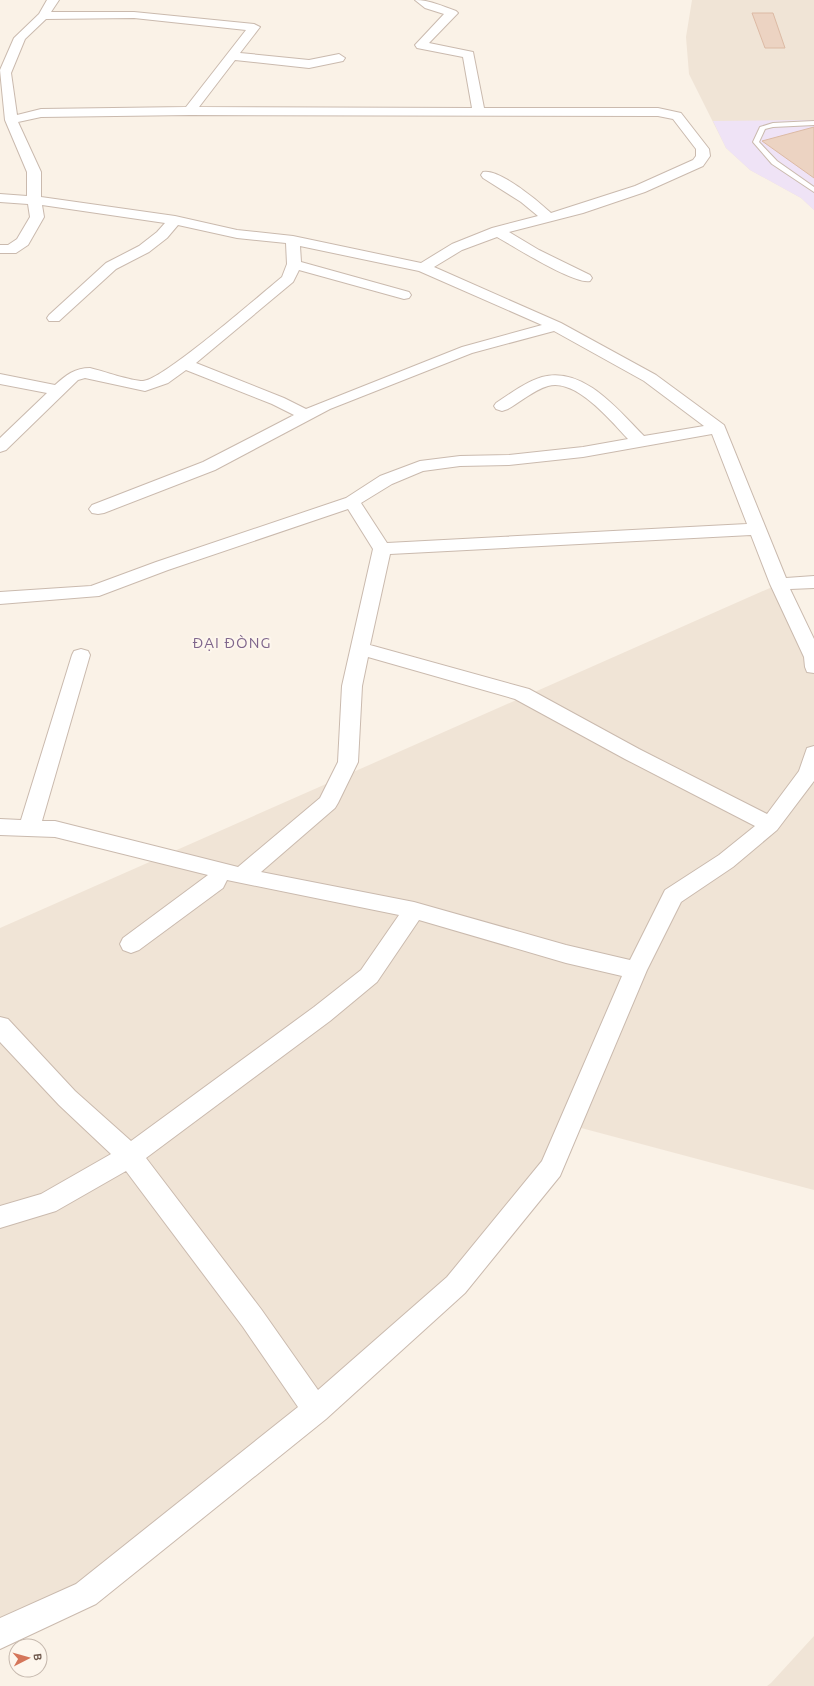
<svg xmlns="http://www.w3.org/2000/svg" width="814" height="1686" font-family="Ubuntu,sans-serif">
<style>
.residential{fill:#f0e4d6}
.education{fill:#efe3f6}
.building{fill:#ecd3c2;stroke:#dcbaa4}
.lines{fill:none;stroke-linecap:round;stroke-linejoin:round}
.lane-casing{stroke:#cabaae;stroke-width:2}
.street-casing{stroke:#cabaae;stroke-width:2}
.lane{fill:#fff;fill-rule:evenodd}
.street{fill:#fff;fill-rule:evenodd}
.labels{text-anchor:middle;stroke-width:4;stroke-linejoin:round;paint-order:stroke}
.quarter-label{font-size:15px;letter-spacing:1px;fill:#7f668c;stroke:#fdf6ed}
</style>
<rect width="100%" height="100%" fill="#faf2e7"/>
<path class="residential" d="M692,0h122v210l-13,-12 -51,-28 -24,-22 -37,-74 -3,-37z
M779,584l35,83v86l-11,29 11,2v406l-244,-65 -114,160 -370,309 -86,40v-706z
M814,1636v50h-47l4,-3z"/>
<path class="education" d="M814,120v90l-13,-12 -51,-28 -24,-22 -13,-27z"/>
<path class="building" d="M752,13h21l12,35h-20z
M814,127v51l-52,-37z"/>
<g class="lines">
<g class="lane-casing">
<path id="lane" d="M814,121v4l-41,2 -8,2 -6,13 18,19 37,26v5l-42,-28 -19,-22 7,-15 13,-4z"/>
</g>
<g class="street-casing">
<path id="street" d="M47,0h12l-8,12h83l120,12 6,3 -20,26 69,7 30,-6 6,4 -2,3 -34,7 -74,-8 -36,47 273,1 -9,-51 -46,-9 -2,-3 29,-31 -19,-6 -10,-8c15,0 27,6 41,11l2,2 -29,30 44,9 11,56h174l23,5 28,36 1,7 -7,10 -58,26 -62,21 -74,19 30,18 51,25 2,3 -2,3c-15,4 -77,-35 -93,-44l-35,13 -28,17 127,56 95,52 68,50 62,153 28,-2v12l-24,1 24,50v34l-7,-1 -2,-5 -1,-10 -34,-73 -19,-49 -361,19 -20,91 159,44 110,60 128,65 32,-43 8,-23 7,-2v35l-37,49 -44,37 -52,35 -34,68 -87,206 -95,117 -139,126 -230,185 -96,45v-31l76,-34 222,-177 -55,-80 -117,-156 -70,40 -56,17v-22l41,-12 70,-40 -52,-49 -59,-63v-25l8,2 67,72 56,50 183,-134 47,-37 38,-55 -172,-35 -4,8 -84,62 -8,3 -8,-3 -3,-6 3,-6 85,-63 -153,-38 -55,-2v-16l21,1 51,-165 2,-4 7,-2 7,2 2,4 -48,166h13l183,46 82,-69 18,-36 4,-76 31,-137 -25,-40 -180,61 -69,26 -99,8v-12l91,-6 65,-24 190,-64 34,-22 40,-15 40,-5 49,-1 74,-8 45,-8c-17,-18 -52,-61 -80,-53 -14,4 -28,16 -40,23l-6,2 -6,-2 -2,-3 2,-3c15,-10 30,-21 46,-26 42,-11 76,33 102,59l60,-10 -60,-45 -90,-50 -82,22 -142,56 -115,61 -111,43 -6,1 -6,-1 -3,-4 3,-4 111,-43 91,-47 -22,-11 -86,-34 -18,13 -23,8 -60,-13 -7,2 -72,70 -6,2v-14l47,-45 -47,-9v-10l55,11c11,-10 20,-17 35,-17 13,3 41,13 53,13 19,0 118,-87 139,-104l5,-13 -1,-21 -49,-5 -59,-13 -11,13 -18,14 -33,17 -57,52h-10l-2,-3 2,-3 57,-52 33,-17 18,-14 8,-9 -123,-18 2,12 -16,28 -12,8h-16v-8h8l9,-6 13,-22 -2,-13 -28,-2v-8l27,2v-24l-22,-52 -5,-50 14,-32 25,-24zM134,18l112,12 -60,77 -145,2 -24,6 -6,-42 14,-34 21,-20zM190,115l468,1 15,3 23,30v7l-3,4 -58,26 -84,27c-12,-11 -52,-45 -68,-41l-2,3 2,3 38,24 17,14 -46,12 -40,16 -31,19 -128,-27 -56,-6 -62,-14 -134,-19v-25l-23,-50 23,-5zM300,246l119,25 123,54 -80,22 -156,62 -22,-11 -88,-35 97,-81 6,-12 105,29 5,-1 2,-3 -2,-3 -108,-30zM712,434l35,90 -360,19 -26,-40 31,-19 31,-13 37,-5 49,-1 74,-8zM368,657l147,42 110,60 130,67 -36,29 -54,35 -35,70 -64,-15 -152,-43 -153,-30 74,-64 3,-5 20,-41 4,-76zM419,920l147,43 56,13 -80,185 -95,116 -129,113 -57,-81 -115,-151 184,-137 47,-39z"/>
</g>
<use href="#lane" class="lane"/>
<use href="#street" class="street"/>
</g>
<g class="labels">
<g class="quarter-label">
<text x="232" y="648">ĐẠI ĐÒNG</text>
</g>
</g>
<g transform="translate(28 1658) rotate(84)"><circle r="19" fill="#fdf6ed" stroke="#c5b8ad"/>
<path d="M0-3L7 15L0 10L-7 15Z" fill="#d5765a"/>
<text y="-6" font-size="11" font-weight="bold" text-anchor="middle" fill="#705a4e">B</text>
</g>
</svg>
